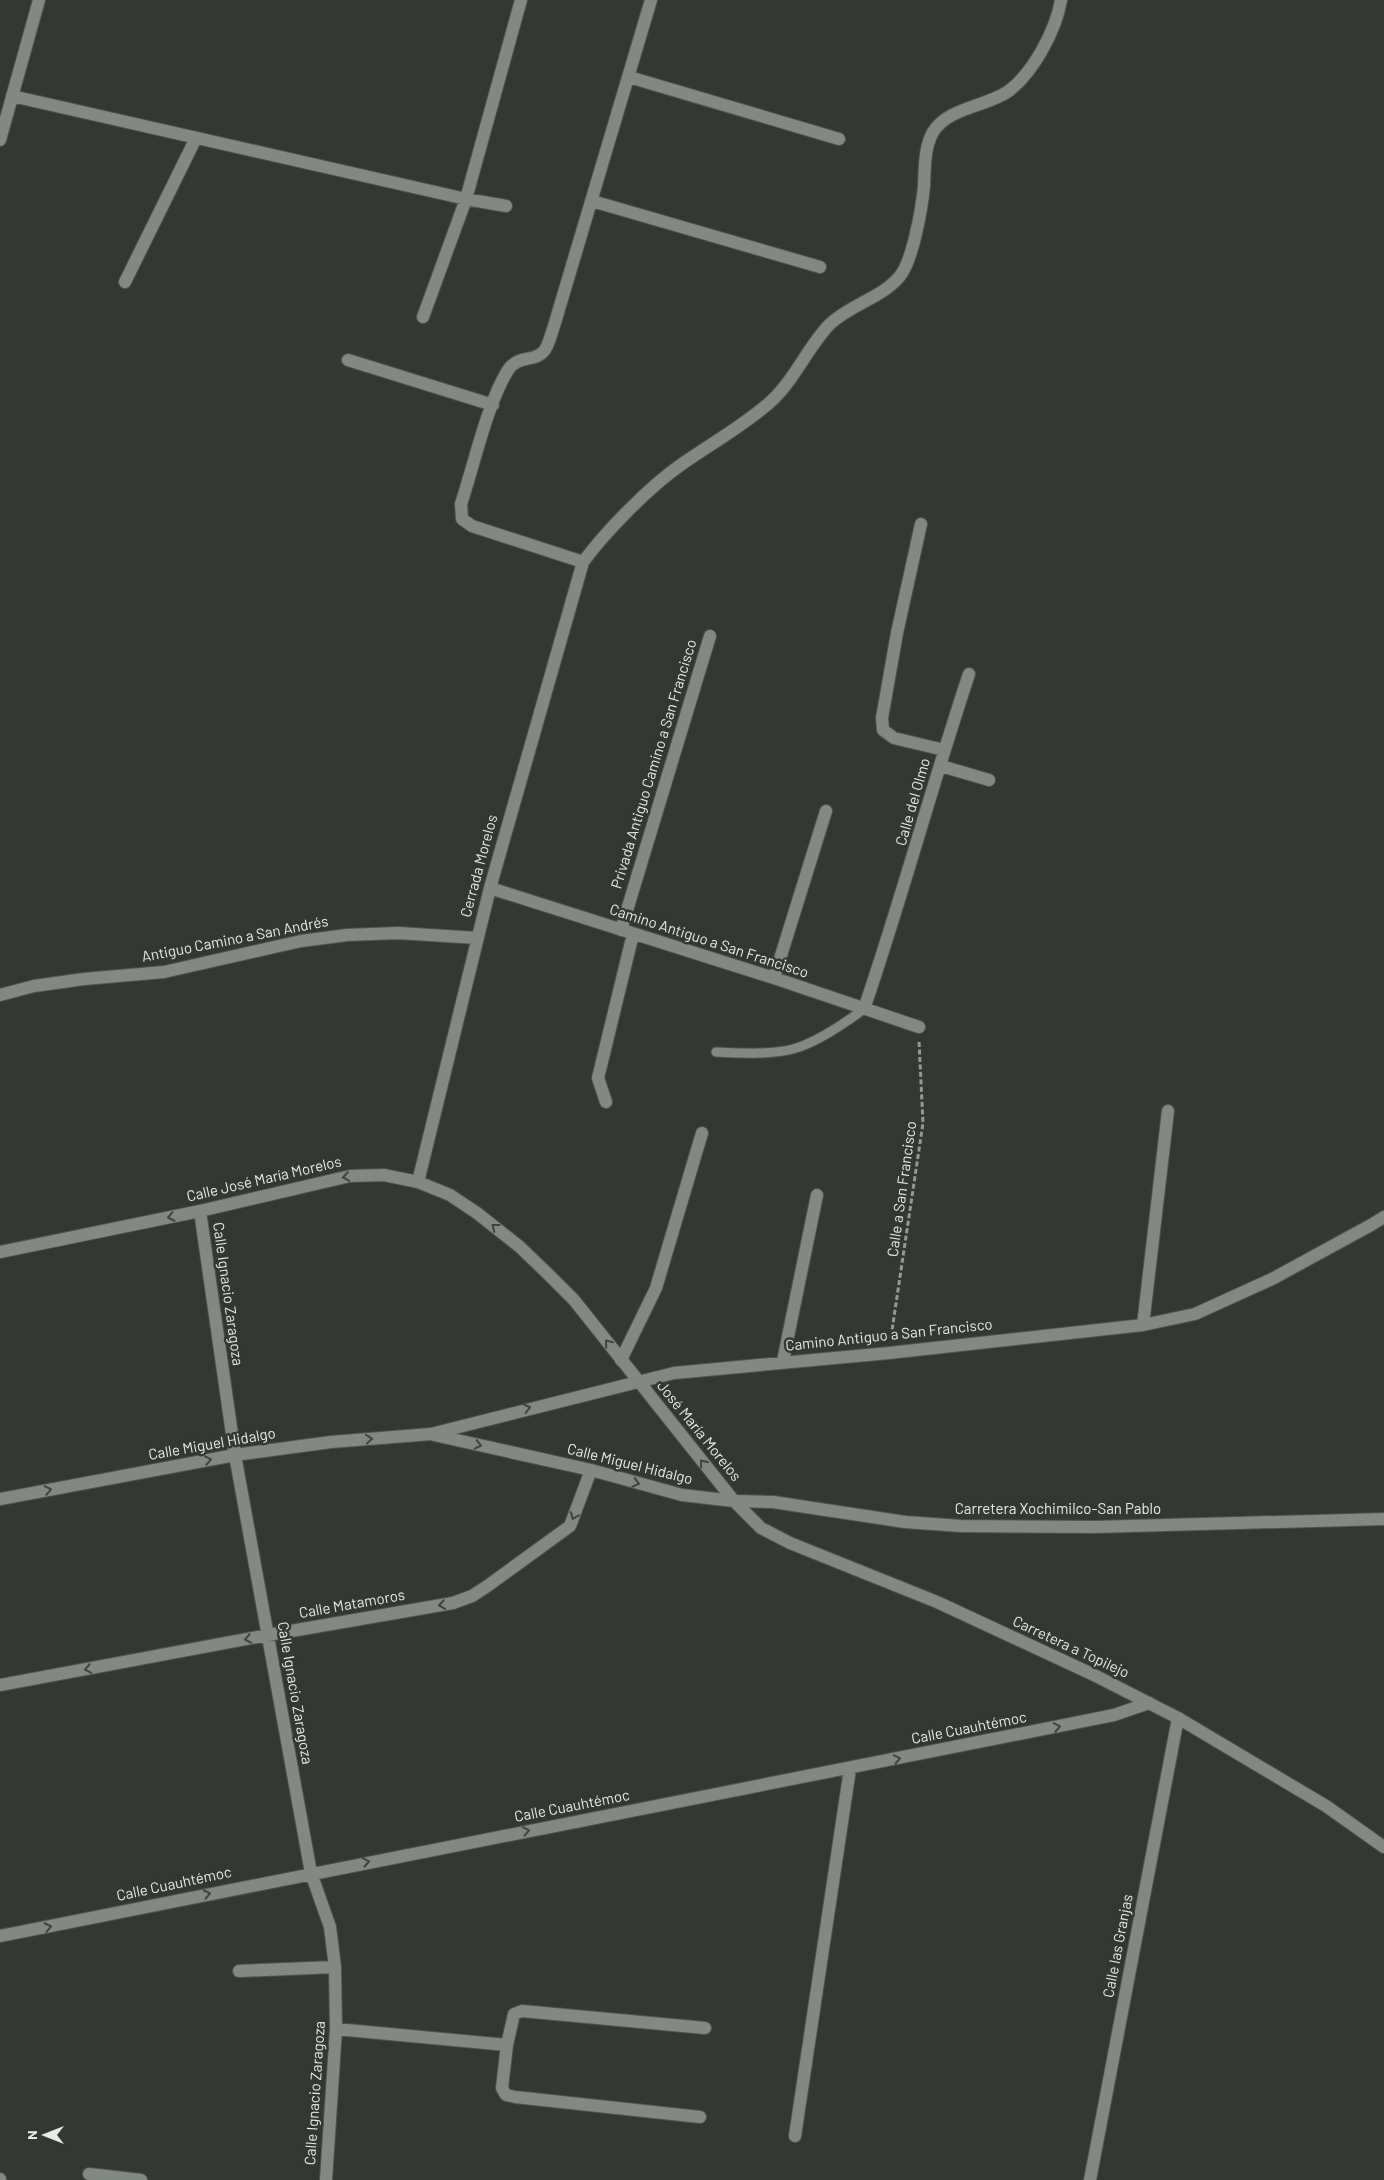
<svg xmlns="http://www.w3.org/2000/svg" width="1384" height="2180" font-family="Barlow,sans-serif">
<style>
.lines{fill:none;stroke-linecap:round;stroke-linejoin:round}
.service-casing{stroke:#505450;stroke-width:11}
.minor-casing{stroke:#505450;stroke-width:14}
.tertiary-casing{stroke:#505450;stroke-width:14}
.secondary-casing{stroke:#505450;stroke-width:14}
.path{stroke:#949995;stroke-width:3;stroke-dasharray:5 2.5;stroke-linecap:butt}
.service{stroke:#828883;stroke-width:9}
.minor{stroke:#828883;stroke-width:12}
.tertiary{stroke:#828883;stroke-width:12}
.secondary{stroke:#828883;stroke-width:12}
.oneway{stroke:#3f4440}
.labels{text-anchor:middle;stroke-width:5;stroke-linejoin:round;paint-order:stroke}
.street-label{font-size:15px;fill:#e7ebe8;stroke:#333834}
</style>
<rect width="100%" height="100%" fill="#333834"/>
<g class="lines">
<g class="service-casing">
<path id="service" d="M716,1052c23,1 55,3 77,-3 23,-6 52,-26 71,-40"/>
</g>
<g class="minor-casing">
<path id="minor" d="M629,77l210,62
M12,96l454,103 40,7
M0,140l39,-140
M592,201l228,66
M125,282l71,-144
M423,317l43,-118 55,-199
M348,360l145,45
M921,524l-24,109 -15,85 1,12 11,8 50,12
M583,562l-111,-36 -10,-7 -1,-15c13,-39 26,-100 47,-134 11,-16 26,-7 36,-19 5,-6 7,-17 10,-25l97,-326
M941,766l48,14
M490,888l284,90 145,49
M621,930l89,-294
M774,978l52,-167
M0,995l34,-9 50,-7 80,-7 137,-31 46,-6 51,-2 79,5
M864,1009c38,-111 68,-224 105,-335
M606,1102l-8,-24 35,-144
M418,1182l72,-294 93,-326c24,-32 66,-75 99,-98 29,-20 59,-37 86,-60 26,-22 40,-58 62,-80 21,-20 52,-26 70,-48 13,-16 22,-69 24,-90 1,-18 0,-38 9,-54 15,-25 57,-26 77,-42 24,-19 46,-60 51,-90
M200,1211l35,244 76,418 19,54 5,40 1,62 -10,151
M1143,1325l25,-214
M621,1360l35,-72 46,-155
M783,1361l34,-166
M638,1382l36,-9 215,-20 254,-28 52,-11 77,-35 99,-54 13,-8
M0,1685l268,-50 185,-32 19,-7 14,-9 84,-61 21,-56
M0,1936c371,-76 743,-146 1114,-221l35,-12
M239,1971l96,-4
M336,2029l171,16
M700,2117l-185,-20 -9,-2 -4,-7 5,-43 7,-31 8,-3 183,17
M795,2136l55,-367
M89,2174l52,6
M0,2179v1
M1090,2180l88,-462"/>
</g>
<g class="tertiary-casing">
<path id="tertiary" d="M734,1501l39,1 132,20 56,4 134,1 289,-8"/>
</g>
<g class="secondary-casing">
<path id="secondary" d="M0,1252l200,-41 150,-35 34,-1 34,7 32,13 27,18 43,34 28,27 26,26 160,201 27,27 29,15 147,59 157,73 84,43 148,88 58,41
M434,1435l157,35 91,25 52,6
M0,1499l235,-44 96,-13 100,-8 207,-52"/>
</g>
<path class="path" d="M891,1337l32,-214 -4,-82"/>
<use href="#service" class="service"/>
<use href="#minor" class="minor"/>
<use href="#tertiary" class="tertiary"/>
<use href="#secondary" class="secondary"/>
</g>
<defs><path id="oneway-chevron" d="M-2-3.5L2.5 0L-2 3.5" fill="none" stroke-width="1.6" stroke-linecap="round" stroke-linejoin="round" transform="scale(1.25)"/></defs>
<g class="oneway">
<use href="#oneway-chevron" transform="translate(346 1177) rotate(171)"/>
<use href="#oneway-chevron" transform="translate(171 1217) rotate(168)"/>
<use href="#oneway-chevron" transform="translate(495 1227) rotate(-142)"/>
<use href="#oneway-chevron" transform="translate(608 1343) rotate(-129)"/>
<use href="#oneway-chevron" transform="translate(527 1408) rotate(-14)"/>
<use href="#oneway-chevron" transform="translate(369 1439) rotate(-5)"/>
<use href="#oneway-chevron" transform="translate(478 1445) rotate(13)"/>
<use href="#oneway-chevron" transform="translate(208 1460) rotate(-11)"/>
<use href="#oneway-chevron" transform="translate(703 1463) rotate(-129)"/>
<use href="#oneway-chevron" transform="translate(636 1483) rotate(15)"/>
<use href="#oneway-chevron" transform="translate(48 1490) rotate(-11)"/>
<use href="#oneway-chevron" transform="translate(574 1516) rotate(111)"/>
<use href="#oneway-chevron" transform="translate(442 1605) rotate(171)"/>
<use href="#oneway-chevron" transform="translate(248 1639) rotate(169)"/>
<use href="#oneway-chevron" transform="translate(88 1669) rotate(169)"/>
<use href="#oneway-chevron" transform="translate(1057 1727) rotate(-11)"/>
<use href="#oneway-chevron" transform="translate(897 1759) rotate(-11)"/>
<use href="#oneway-chevron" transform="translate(526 1831) rotate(-11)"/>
<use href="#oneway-chevron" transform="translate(366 1862) rotate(-11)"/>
<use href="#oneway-chevron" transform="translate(207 1894) rotate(-12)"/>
<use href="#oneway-chevron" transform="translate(48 1927) rotate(-12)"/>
</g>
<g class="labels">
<g class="street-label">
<text transform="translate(654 764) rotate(-73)" y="5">Privada Antiguo Camino a San Francisco</text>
<text transform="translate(913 802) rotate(-74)" y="5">Calle del Olmo</text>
<text transform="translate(479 866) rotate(-75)" y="5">Cerrada Morelos</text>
<text transform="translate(235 939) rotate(-11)" y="5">Antiguo Camino a San Andrés</text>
<text transform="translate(709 941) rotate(18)" y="5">Camino Antiguo a San Francisco</text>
<text transform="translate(264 1179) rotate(-13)" y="5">Calle José María Morelos</text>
<text transform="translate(902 1189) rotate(-82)" y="5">Calle a San Francisco</text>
<text transform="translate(228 1294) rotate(82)" y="5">Calle Ignacio Zaragoza</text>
<text transform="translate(889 1335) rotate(-6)" y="5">Camino Antiguo a San Francisco</text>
<text transform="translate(699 1431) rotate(51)" y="5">José María Morelos</text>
<text transform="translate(212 1444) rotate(-10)" y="5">Calle Miguel Hidalgo</text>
<text transform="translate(630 1464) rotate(14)" y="5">Calle Miguel Hidalgo</text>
<text x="1058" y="1514">Carretera Xochimilco-San Pablo</text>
<text transform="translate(352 1604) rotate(-10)" y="5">Calle Matamoros</text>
<text transform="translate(1071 1647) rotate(25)" y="5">Carretera a Topilejo</text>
<text transform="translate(295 1693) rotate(80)" y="5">Calle Ignacio Zaragoza</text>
<text transform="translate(969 1728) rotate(-11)" y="5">Calle Cuauhtémoc</text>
<text transform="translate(572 1806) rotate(-11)" y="5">Calle Cuauhtémoc</text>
<text transform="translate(174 1884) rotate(-12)" y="5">Calle Cuauhtémoc</text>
<text transform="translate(1118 1946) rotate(-79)" y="5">Calle las Granjas</text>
<text transform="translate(315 2093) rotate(-86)" y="5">Calle Ignacio Zaragoza</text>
</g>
</g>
<g transform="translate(45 2135) rotate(270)" stroke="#333834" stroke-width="4" paint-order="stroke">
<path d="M0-4L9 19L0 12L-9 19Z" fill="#e7ebe8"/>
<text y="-8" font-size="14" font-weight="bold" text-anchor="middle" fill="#e7ebe8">N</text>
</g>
</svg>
